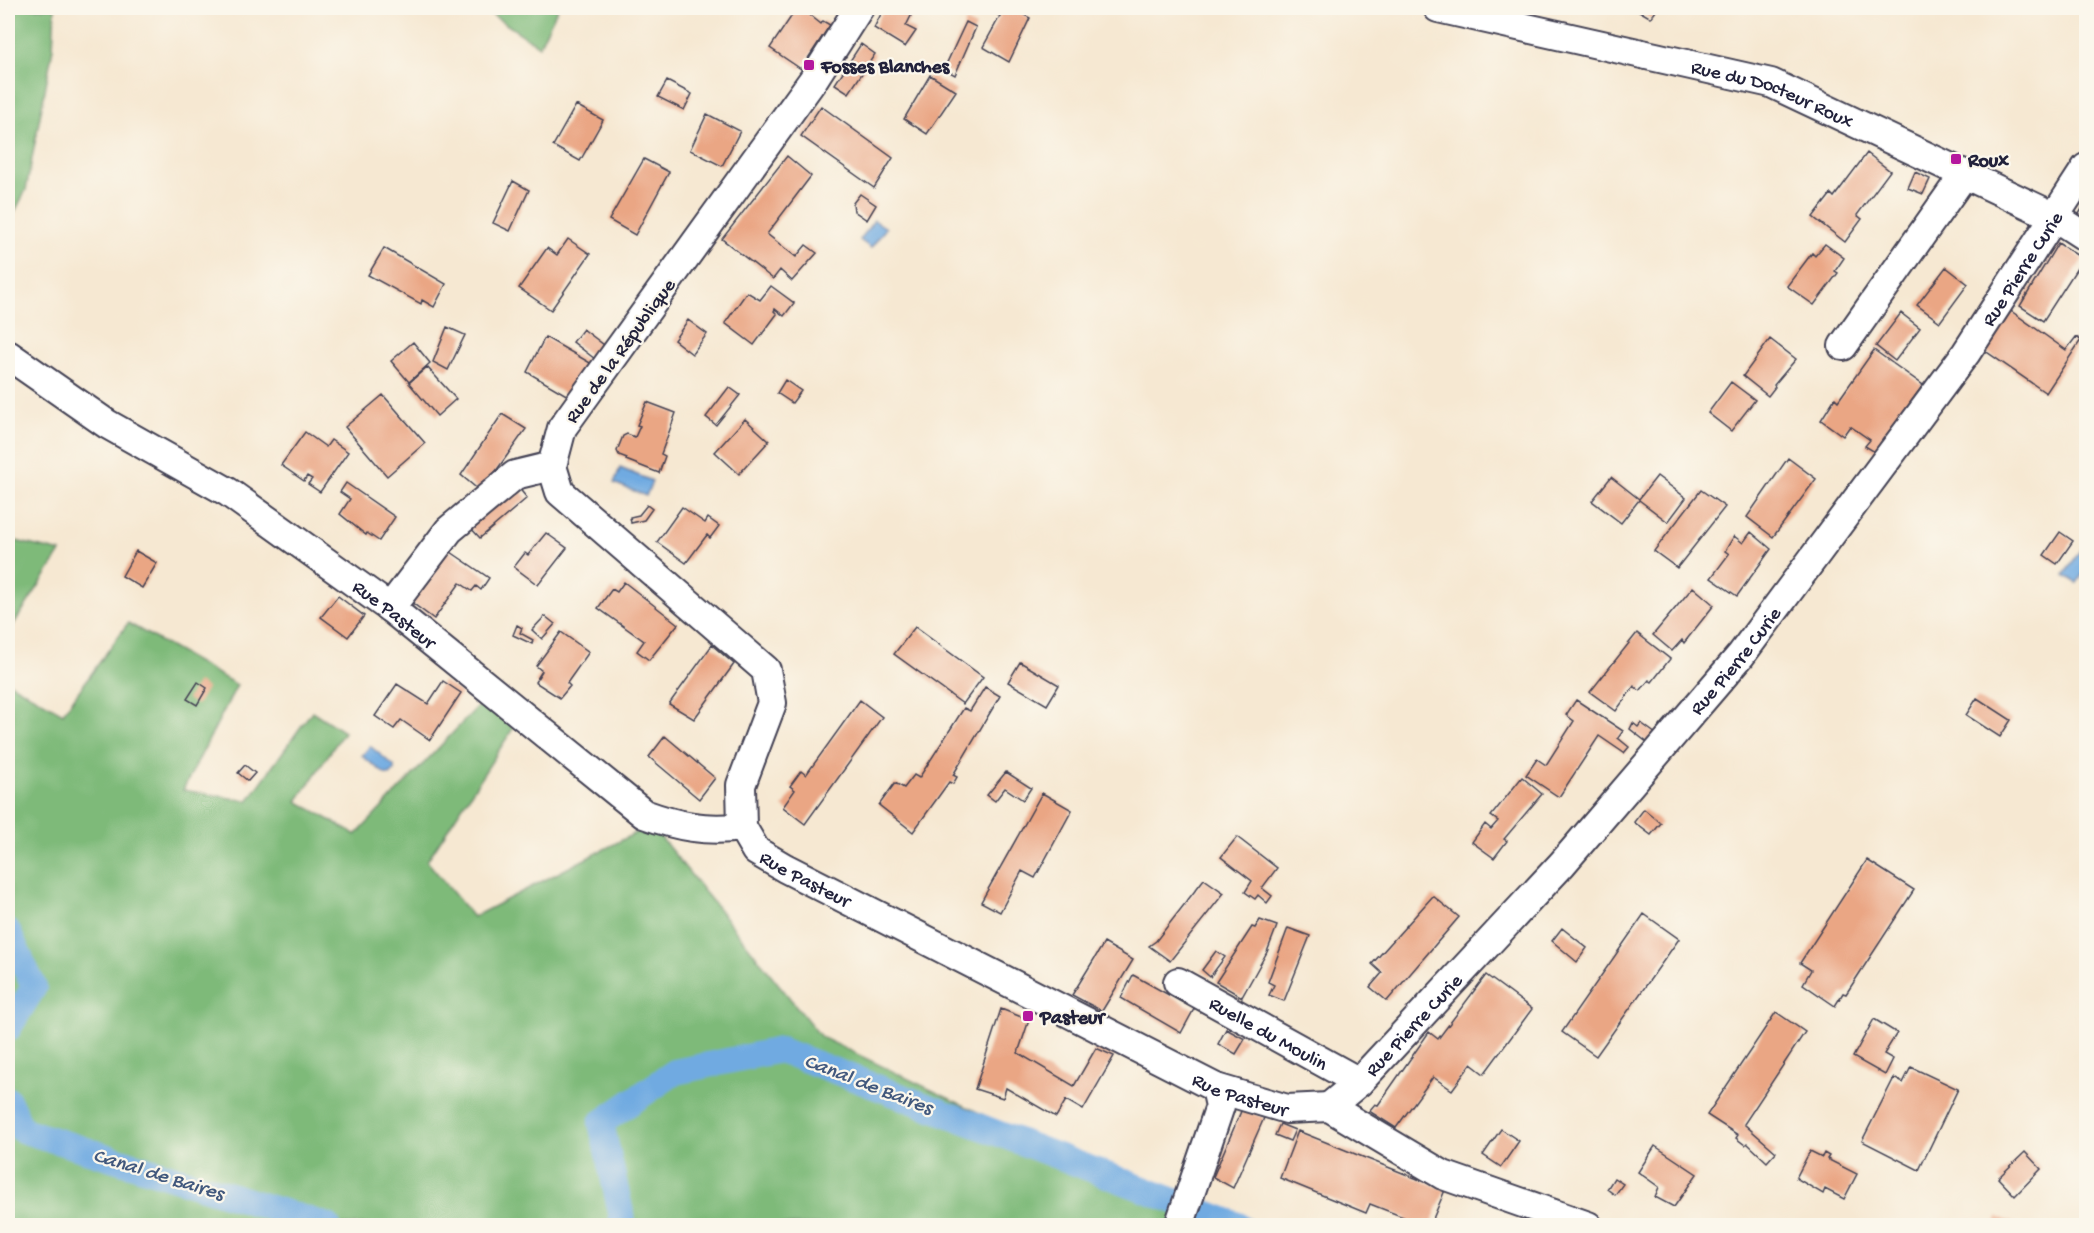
<svg xmlns="http://www.w3.org/2000/svg" width="2094" height="1233" font-family="'Gochi Hand',sans-serif">
<style>
.forest{fill:#7eba79;stroke:#506e5a;stroke-width:1.5}
.water{fill:#70aae1;stroke:#49668e;stroke-width:1.5}
.lines{fill:none;stroke-linecap:round;stroke-linejoin:round}
.canal{stroke:#70aae1;stroke-width:26}
.building{fill:#eaa684}
.minor-casing{stroke:#424052;stroke-width:32}
.minor{stroke:#fff;stroke-width:28}
.poi-dot{fill:#b5179e;stroke:#fbf7ec;stroke-width:2}
.labels{text-anchor:middle;stroke-width:4.5;stroke-linejoin:round;paint-order:stroke}
.poi-label{font-size:20px;font-weight:bold;fill:#22223b;stroke:#fbf7ec;text-anchor:start}
.street-label{font-size:20px;fill:#22223b;stroke:#fbf7ec}
.water-label{font-size:21px;font-style:italic;fill:#41587d;stroke:#fbf7ec}
</style>
<rect width="100%" height="100%" fill="#fbf7ec"/>
<filter id="ink" filterUnits="userSpaceOnUse"><feTurbulence type="fractalNoise" baseFrequency=".0167" numOctaves="2"/><feDisplacementMap in="SourceGraphic" scale="12" xChannelSelector="R" yChannelSelector="G"/><feConvolveMatrix kernelMatrix="1 2 1 2 8 2 1 2 1" color-interpolation-filters="sRGB"/></filter>
<filter id="wash" filterUnits="userSpaceOnUse"><feTurbulence type="fractalNoise" baseFrequency=".008" numOctaves="4" result="noise"/><feDisplacementMap in="SourceGraphic" scale="24" xChannelSelector="R" yChannelSelector="G"/><feGaussianBlur stdDeviation="1.35" result="paint"/><feColorMatrix in="noise" values="0 0 0 0 0 0 0 0 0 0 0 0 0 0 0 0 0 1.4 0 .05"/><feComposite in="paint" operator="in"/></filter>
<g filter="url(#wash)">
<rect width="100%" height="100%" fill="#f6e8d2"/>
<path class="forest" d="M8,8h47l-2,40 -27,142 -18,35z
M482,8h76l-19,38z
M8,539l53,13 -53,81z
M128,623l109,62 -54,105 65,11 64,-90 32,21 -47,69 59,34 125,-132 33,24 -87,134 46,56 178,-92 170,212 369,177v11h-1182v-543l55,31z"/>
<path class="water" d="M874,220l12,8 -15,20 -11,-8z
M620,468l32,13 -6,15 -32,-13z
M2081,549l5,3v17l-9,14 -13,-8z
M370,746l24,20v5l-4,4 -5,-1 -23,-18z"/>
<g class="lines">
<path class="canal" d="M8,932l26,55 -26,42
M8,1100l14,30 306,96
M624,1226l-23,-103 74,-51 105,-22 460,176"/>
</g>
<g id="blocks">
<path class="building" d="M797,8h4l20,16 2,-3 7,4 -29,44 -31,-21z
M884,8h31l-9,18 10,5 -11,16 -31,-19z
M996,8h16l18,10 -21,44 -26,-15 17,-31 -7,-4z
M1634,8h24l-7,10z
M966,22l10,5 -21,48 -11,-6z
M861,44l14,10 -26,39 -14,-9z
M930,75l26,16 -29,43 -23,-15z
M667,81l25,13 -8,16 -26,-13z
M576,105l27,15 -23,41 -27,-15z
M821,106l72,52 -19,30 -73,-52z
M707,114l33,17 -18,35 -32,-16z
M1867,153l23,18 -33,44 5,4 -17,23 -32,-25 18,-23 3,3z
M787,156l24,20 -44,58 29,23 10,-12 11,8 -25,28 -12,-11 -7,9 -51,-40z
M644,159l25,13 -34,63 -26,-15z
M1915,172l15,7 -7,15 -15,-6z
M513,181l16,9 -19,41 -17,-8z
M860,194l16,11 -9,15 -13,-9 -1,-8z
M2086,202v24l-10,-7z
M568,239l22,15 -39,56 -32,-22 28,-40 10,7z
M2058,243l25,16 -40,62 -23,-15z
M1825,244l19,14 -9,13 3,2 -24,32 -27,-19 25,-33 3,3z
M384,248l62,36 -12,23 -12,-7 -1,4 -53,-29z
M1946,267l22,17 -28,38 -23,-17z
M771,286l23,17 -10,13 -9,-7 -1,2 3,3 -23,31 -29,-22 22,-31 13,8z
M2011,311l55,39 10,-13 5,3 -35,53 -62,-43z
M1901,313l19,15 -25,33 -19,-15z
M688,320l19,14 -15,20 -18,-14z
M447,327l18,8 -17,35 -15,-8z
M583,329l21,16 -9,14 -22,-17z
M545,337l47,27 -24,32 -41,-24z
M1770,339l26,20 -22,26 1,2 -7,9 -25,-20z
M413,342l17,21 -21,19 -18,-21z
M1874,350l49,35 -48,67 -10,-6 5,-6 -20,-14 -7,10 -22,-16 14,-22 3,3z
M427,367l29,32 -19,17 -28,-33z
M785,380l16,11 -9,12 -15,-10z
M1731,382l24,18 -24,31 -23,-18z
M729,387l11,8 -24,30 -10,-8z
M383,395l42,48 -38,33 -42,-49z
M647,402l29,11 -15,41 4,2 -6,17 -33,-13 1,-2 -8,-3 -2,-4 6,-15 4,-2 8,3 5,-11 -3,-1z
M502,414l24,15 -45,63 -20,-17z
M745,419l24,22 -30,33 -24,-22z
M305,432l21,15 5,-7 17,12 -28,40 -12,-8 4,-5 -5,-3 -3,5 -23,-16z
M1788,458l28,21 -43,58 -26,-20z
M1657,476l29,22 -18,24 -29,-22 -18,23 -29,-22 19,-24 28,22z
M346,483l49,34 -16,24 -12,-8 -1,2 -26,-21 10,-15 -10,-7z
M517,486l10,12 -47,40 -11,-12z
M1701,490l24,17 -48,61 -23,-17z
M647,505l5,4 -8,11 -13,3 -1,-6 9,-2z
M682,507l23,16 3,-5 11,8 -9,12 -3,-3 -21,28 -29,-21z
M1751,532l20,17 -34,47 -26,-18 18,-24 -4,-3 9,-15 9,7z
M2060,532l13,9 -16,23 -13,-9z
M546,533l21,15 -29,37 -24,-18 11,-14 3,2z
M445,548l44,30 -8,12 -5,-4 -4,5 -12,-8 -26,36 -27,-20z
M136,551l21,12 -15,25 -20,-12z
M624,582l54,42 -29,36 -12,-9 7,-10 -46,-33 14,-19 5,3z
M1693,587l21,18 -30,38 -2,-3 -10,11 -19,-16z
M338,596l26,20 -16,21 -27,-20z
M545,616l10,8 -13,15 -10,-9z
M517,625l5,3 -2,5 13,7 -1,4 -19,-9z
M915,627l68,50 -20,27 -69,-50z
M561,632l28,20 -22,31 3,3 -10,12 -25,-16 7,-11 -6,-5z
M1637,633l33,26 -18,23 -3,-2 -9,11 -6,-5 -18,25 -26,-19z
M712,645l22,19 -40,55 -25,-15z
M1020,662l39,23 -12,20 -39,-23z
M443,681l18,12 -31,47 -29,-20 -7,9 -19,-13 22,-32 31,20z
M198,682l9,6 -10,17 -10,-6z
M985,687l15,9 -47,79 4,2 -4,7 -4,-2 -36,50 -34,-27 16,-22 9,5 10,-13 5,3 45,-70 6,3z
M1977,698l34,22 -11,17 -34,-22z
M860,700l22,17 -77,107 -22,-17 12,-17 -5,-4 11,-15 5,4z
M1576,700l47,31 -5,7 11,9 -5,6 -25,-17 -40,61 -33,-22 11,-16 9,6 28,-44 -8,-6z
M1633,723l5,4 3,-4 15,11 -8,9 -18,-14z
M665,736l50,42 -16,21 -50,-42z
M245,765l10,8 -7,8 -10,-8z
M1006,772l25,16 -8,12 -18,-12 -10,13 -8,-6z
M1522,777l20,17 -38,45 3,2 -13,17 -22,-16 13,-18 6,5 7,-8 -7,-5z
M1042,793l30,17 -37,68 -13,-7 -22,41 -19,-10z
M1644,809l17,14 -10,12 -17,-13z
M1237,837l40,31 -15,20 10,8 -5,7 -9,-8 -3,4 -10,-7 7,-11 -31,-24z
M1867,860l47,30 -68,104 -3,-1 -8,13 -32,-22 8,-14 -11,-7z
M1204,879l20,14 -54,68 -21,-15 7,-5z
M1433,896l26,21 -72,84 -17,-14 12,-14 -10,-9z
M1644,914l35,25 -83,117 -34,-24z
M1260,920l17,6 -10,26 -25,45 -26,-15 36,-55 3,1z
M1288,928l22,8 -26,65 -15,-6 5,-10 -6,-3z
M1562,928l25,20 -10,14 -25,-21z
M1104,943l29,17 -31,51 -30,-16z
M1216,951l9,6 -15,20 -8,-7z
M1133,975l61,34 -13,24 -60,-35z
M1486,975l46,34 -48,65 -13,-10 -19,26 -19,-13 -37,51 -27,-17 6,-7 3,1 51,-73 9,7z
M1001,1009l28,11 -11,33 56,33 22,-38 18,8 -31,54 -17,-10 -10,17 -50,-29 -3,10 -28,-9z
M1776,1012l29,20 -61,92 32,28 -9,10 -20,-19 -2,2 -9,-7 2,-3 -31,-20z
M1874,1019l23,14 -13,21 9,5 -8,16 -32,-18z
M1226,1029l19,10 -9,15 -18,-10z
M1911,1067l47,22 -39,81 -57,-29 32,-63 9,5z
M1242,1109l22,9 -31,70 -20,-11z
M1280,1124l15,6 -5,11 -15,-6z
M1501,1129l18,12 -18,26 -18,-12z
M1298,1131l147,59 -15,36h-19l-8,-4 3,-4 -36,-14 -4,9 -86,-35z
M1655,1146l42,28 -23,33 -19,-10 4,-10 -21,-15z
M1810,1151l12,6 2,-4 5,3 -2,3 30,15 -13,25 -19,-10 -2,5 -27,-16z
M2025,1152l16,17 -26,27 -17,-18z
M1614,1178l9,6 -8,11 -8,-6z
M1998,1217l20,8v1h-23z"/>
</g>
</g>
<g filter="url(#ink)">
<use href="#blocks" fill-opacity="0" stroke="#424052" stroke-width="1.5"/>
<g class="lines">
<g class="minor-casing">
<g id="minor">
<path id="s1" d="M859,8l-46,72 -251,348 -10,38 8,26 206,178 6,33 -31,82 1,42 14,24 29,17 431,220 71,21 42,-2 114,68 145,51"/>
<path id="s2" d="M1438,8l333,75 284,134 31,20"/>
<path d="M1843,346l120,-170"/>
<path id="s3" d="M8,355l99,69 121,68 162,116 254,206c33,12 62,18 98,13"/>
<path d="M390,608l59,-78 66,-55 37,-9"/>
<path id="s4" d="M1178,982l181,100"/>
<path id="s5" d="M1329,1107l30,-25 203,-218 179,-209 225,-302 120,-185"/>
<path d="M1179,1226l41,-120 -4,-18"/>
</g>
</g>
<use href="#minor" class="minor"/>
</g>
</g>
<g class="poi-dot">
<rect x="803" y="59" width="12" height="12" rx="3"/>
<rect x="1950" y="153" width="12" height="12" rx="3"/>
<rect x="1022" y="1010" width="12" height="12" rx="3"/>
</g>
<g class="labels">
<g class="poi-label">
<text x="821" y="72">Fosses Blanches</text>
<text x="1968" y="166">Roux</text>
<text x="1040" y="1023">Pasteur</text>
</g>
<g class="street-label">
<text dy="7" stroke="none"><textPath href="#s2" startOffset="346">Rue du Docteur Roux</textPath></text>
<text dy="7" stroke="none"><textPath href="#s5" startOffset="1090">Rue Pierre Curie</textPath></text>
<text transform="translate(619 350) rotate(-54)" y="7">Rue de la République</text>
<text dy="7" stroke="none"><textPath href="#s3" startOffset="466">Rue Pasteur</textPath></text>
<text dy="7" stroke="none"><textPath href="#s5" startOffset="604">Rue Pierre Curie</textPath></text>
<text dy="7" stroke="none"><textPath href="#s1" startOffset="1101">Rue Pasteur</textPath></text>
<text dy="7" stroke="none"><textPath href="#s5" startOffset="118">Rue Pierre Curie</textPath></text>
<text dy="7" stroke="none"><textPath href="#s4" startOffset="104">Ruelle du Moulin</textPath></text>
<text dy="7" stroke="none"><textPath href="#s1" startOffset="1587">Rue Pasteur</textPath></text>
</g>
<g class="water-label">
<text transform="translate(869 1083) rotate(21)" y="7">Canal de Baires</text>
<text transform="translate(159 1173) rotate(17)" y="7">Canal de Baires</text>
</g>
</g>
<rect width="2094" height="1233" fill="none" stroke="#fbf7ec" stroke-width="30"/>
</svg>
